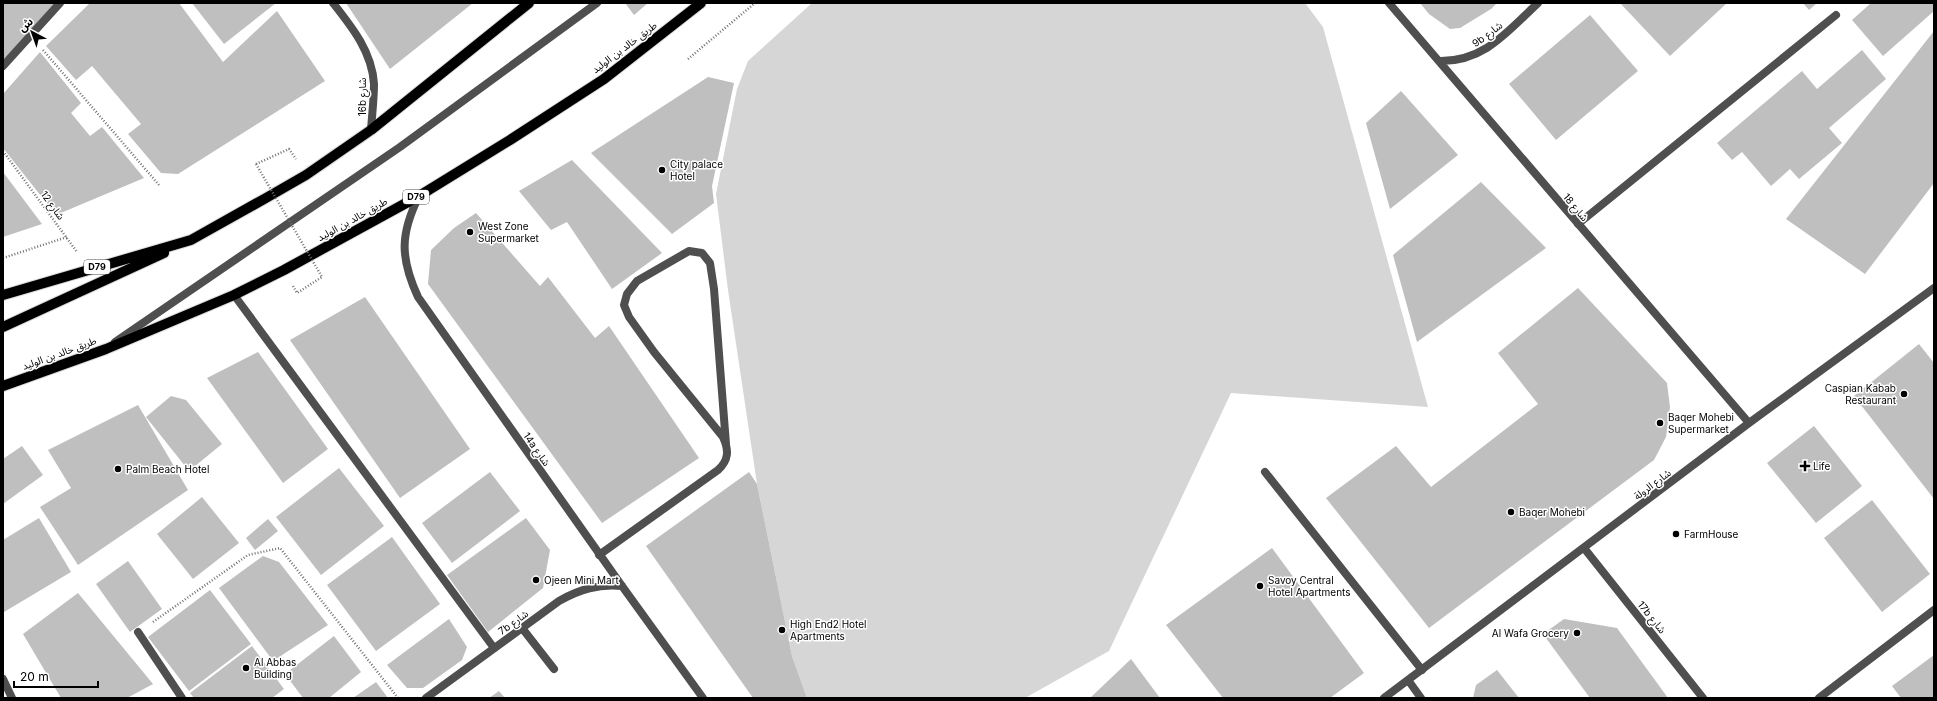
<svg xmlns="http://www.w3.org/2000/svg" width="1937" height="701" font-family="Inter,'Noto Sans Arabic',sans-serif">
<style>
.green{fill:#d6d6d6}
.building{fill:#bfbfbf}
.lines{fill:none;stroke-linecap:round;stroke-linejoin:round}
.primary-casing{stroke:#dbdbdb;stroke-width:12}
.path{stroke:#717171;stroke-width:2.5;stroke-dasharray:1 2;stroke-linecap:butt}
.lane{stroke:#4f4f4f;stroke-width:8}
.street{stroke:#4f4f4f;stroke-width:8}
.primary{stroke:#000;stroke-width:10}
.path-bridge{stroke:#717171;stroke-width:2.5;stroke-dasharray:1 2;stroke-linecap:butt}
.poi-dot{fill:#000;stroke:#fff;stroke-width:1.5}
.labels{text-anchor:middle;stroke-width:3;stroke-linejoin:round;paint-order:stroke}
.shield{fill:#fff;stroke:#4c4c4c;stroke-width:1}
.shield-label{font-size:9px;font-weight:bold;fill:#000}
.street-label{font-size:10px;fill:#000;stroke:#fff}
.poi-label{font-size:10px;fill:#000;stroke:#fff;text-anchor:start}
</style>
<rect width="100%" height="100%" fill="#fff"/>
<path class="green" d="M812,3h493l18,24 105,380 -197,-14 -122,258 -84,47h-218l-15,-42 -35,-172 -29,-194 -12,-96 21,-105 11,-28z"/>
<path class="building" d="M3,3h53l-50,54 -3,2z
M90,3h89l44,59 54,-51 48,70 -147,93 -17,-1 -33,-39 13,-10 -49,-58 -16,14 -30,-34z
M192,3h84l-52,41z
M346,3h127l-83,66z
M625,3h23l-14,12z
M1420,3h77l-6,6 -31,19 -10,1 -21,-15z
M1620,3h107l-57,53z
M1803,3h14l-8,7z
M1871,3h63v8l-51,45 -31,-36z
M1590,15l48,56 -82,69 -47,-56z
M1934,31v152l-69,91 -79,-55z
M1862,50l24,29 -57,49 13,15 -43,36 -9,-10 -19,17 -29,-34 -10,8 -15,-17 85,-72 15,18z
M40,52l41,51 -10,10 19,23 12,-9 42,51 -88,37 -53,-67v-54z
M708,77l26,6 -22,103 2,17 -42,31 -81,-81z
M1401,91l57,64 -68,54 -24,-86z
M572,160l90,93 -50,36 -45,-67 -16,8 -32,-39z
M3,172l39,52 -39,13z
M1481,182l65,66 -129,94 -24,-87z
M476,213l64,73 8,-9 47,61 14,-12 90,132 -97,65 -174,-239 3,-34 23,-22z
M1578,288l89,95 3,24 -4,30 -12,23 -225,168 -103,-130 70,-52 35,41 107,-83 -40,-51z
M365,297l105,152 -70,49 -110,-158z
M1919,344l15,19v136l-80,-103z
M258,352l70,97 -45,34 -76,-105z
M171,396l15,4 36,44 -33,27 -43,-54z
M138,405l50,85 -110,75 -38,-58 31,-19 -23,-38z
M1814,426l48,60 -46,37 -49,-60z
M22,446l21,29 -40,29v-45z
M339,468l45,58 -63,49 -45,-58z
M490,472l30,39 -68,52 -30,-40z
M749,472l8,12 35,172 15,42h-54l-107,-152z
M202,497l37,46 -46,36 -36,-45z
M1872,500l58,74 -48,38 -58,-74z
M39,518l32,54 -67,40 -1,-72z
M526,518l24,32 -7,38 -55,44 -41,-57z
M268,519l10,12 -23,19 -9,-12z
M392,537l48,67 -64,47 -49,-66z
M1272,548l92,125 -34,25h-107l-57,-73z
M263,556l16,6 49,63 -55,36 -54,-73z
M128,561l34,48 -32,23 -34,-48z
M210,590l41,54 -62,47 -41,-54z
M78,593l75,91 -26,14h-66l-38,-64z
M449,619l18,28 -5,13 -39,28h-16l-20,-23z
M1564,619l53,9 51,70h-78l-47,-64z
M334,636l27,36 -32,26h-26l-18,-24z
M252,646l32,43 -12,9h-78l-4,-5z
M1934,655v43h-33l-9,-12z
M1131,659l29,39h-70z
M1497,670l22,28h-46l3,-13z
M376,682l12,16h-35z
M499,691l6,7h-16z"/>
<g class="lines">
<g class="primary-casing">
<path id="primary" d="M3,295l188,-55 75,-42 40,-23 65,-45 158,-127
M3,327l161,-74
M3,386l103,-37 128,-54 50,-25 135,-74 91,-56 94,-61 97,-76"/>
</g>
<path class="path" d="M43,50l116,135
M688,59l67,-56
M3,151l74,101
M256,164l33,-15 7,10
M3,258l64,-21
M293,286l4,7 25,-16
M153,622l95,-67 32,-7 118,150"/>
<path class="lane" d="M1578,224l258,-209
M234,295l260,353
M115,342l285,-195 197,-144
M1265,472l157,198
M599,555l119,-85c11,-10 11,-20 5,-33l-69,-85 -25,-35 -5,-12 3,-11 10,-13 52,-30 13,2 8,10 4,26 12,155
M522,628l32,41
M138,632l44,66"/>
<path class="street" d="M333,3c19,24 39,49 41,81 0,15 -2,31 -3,46
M1389,3l360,420
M1439,61c45,1 68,-29 99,-58
M3,66l57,-63
M419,196c-19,38 -19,62 -1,101l204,289 81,112
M1584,548l119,150
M3,679l9,19
M1408,680l13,18
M426,698l133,-97c21,-12 39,-17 63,-15
M1384,698l365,-275 185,-135
M1819,698l115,-88"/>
<use href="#primary" class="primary"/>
<path class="path-bridge" d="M256,164l66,113"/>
</g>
<g class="poi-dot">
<circle cx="662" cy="170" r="4"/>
<circle cx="470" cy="232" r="4"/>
<circle cx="1904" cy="394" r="4"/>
<circle cx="1660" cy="423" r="4"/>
<path d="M1803 460h4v4h4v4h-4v4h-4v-4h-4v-4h4z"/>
<circle cx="118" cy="469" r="4"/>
<circle cx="1511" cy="512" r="4"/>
<circle cx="1676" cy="534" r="4"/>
<circle cx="536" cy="580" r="4"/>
<circle cx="1260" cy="586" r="4"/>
<circle cx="782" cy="630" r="4"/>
<circle cx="1577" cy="633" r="4"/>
<circle cx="246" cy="668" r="4"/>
</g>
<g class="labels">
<g class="shield">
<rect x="403" y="190" width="26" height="14" rx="3"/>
<rect x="84" y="260" width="26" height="14" rx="3"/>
</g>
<g class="shield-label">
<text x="416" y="200">D79</text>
<text x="97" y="270">D79</text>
</g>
<g class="street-label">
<text transform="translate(1487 34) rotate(-37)" y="4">9b شارع</text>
<text transform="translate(624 47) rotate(-37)" y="4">طريق خالد بن الوليد</text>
<text transform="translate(362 97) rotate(-90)" y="4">16b شارع</text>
<text transform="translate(53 205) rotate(54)" y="4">شارع 12</text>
<text transform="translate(1576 207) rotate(50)" y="4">شارع 18</text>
<text transform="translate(352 219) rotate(-29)" y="4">طريق خالد بن الوليد</text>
<text transform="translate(59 353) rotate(-20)" y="4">طريق خالد بن الوليد</text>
<text transform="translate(537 449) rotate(55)" y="4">14a شارع</text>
<text transform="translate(1652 484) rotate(-37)" y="4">شارع الرولة</text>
<text transform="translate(1652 617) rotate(51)" y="4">17b شارع</text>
<text transform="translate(513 622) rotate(-36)" y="4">7b شارع</text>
</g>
<g class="poi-label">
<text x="670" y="168">City palace<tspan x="670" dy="12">Hotel</tspan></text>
<text x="478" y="230">West Zone<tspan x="478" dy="12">Supermarket</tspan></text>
<text x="1896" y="392" text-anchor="end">Caspian Kabab<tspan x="1896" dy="12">Restaurant</tspan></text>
<text x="1668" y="421">Baqer Mohebi<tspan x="1668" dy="12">Supermarket</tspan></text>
<text x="1813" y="470">Life</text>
<text x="126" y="473">Palm Beach Hotel</text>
<text x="1519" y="516">Baqer Mohebi</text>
<text x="1684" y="538">FarmHouse</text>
<text x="544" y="584">Ojeen Mini Mart</text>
<text x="1268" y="584">Savoy Central<tspan x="1268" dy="12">Hotel Apartments</tspan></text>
<text x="790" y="628">High End2 Hotel<tspan x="790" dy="12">Apartments</tspan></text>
<text x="1569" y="637" text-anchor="end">Al Wafa Grocery</text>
<text x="254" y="666">Al Abbas<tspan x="254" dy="12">Building</tspan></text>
</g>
</g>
<rect width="1937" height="701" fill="none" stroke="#000000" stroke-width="8"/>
<g transform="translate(32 32) rotate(319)" stroke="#ffffff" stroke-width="3" paint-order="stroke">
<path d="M0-3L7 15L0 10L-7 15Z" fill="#000000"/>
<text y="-6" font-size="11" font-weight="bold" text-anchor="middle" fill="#000000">ش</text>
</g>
<path d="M14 681v6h84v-6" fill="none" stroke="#000000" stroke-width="2"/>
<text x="20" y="681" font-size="12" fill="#000000" stroke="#ffffff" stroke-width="3" paint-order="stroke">20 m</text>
</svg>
